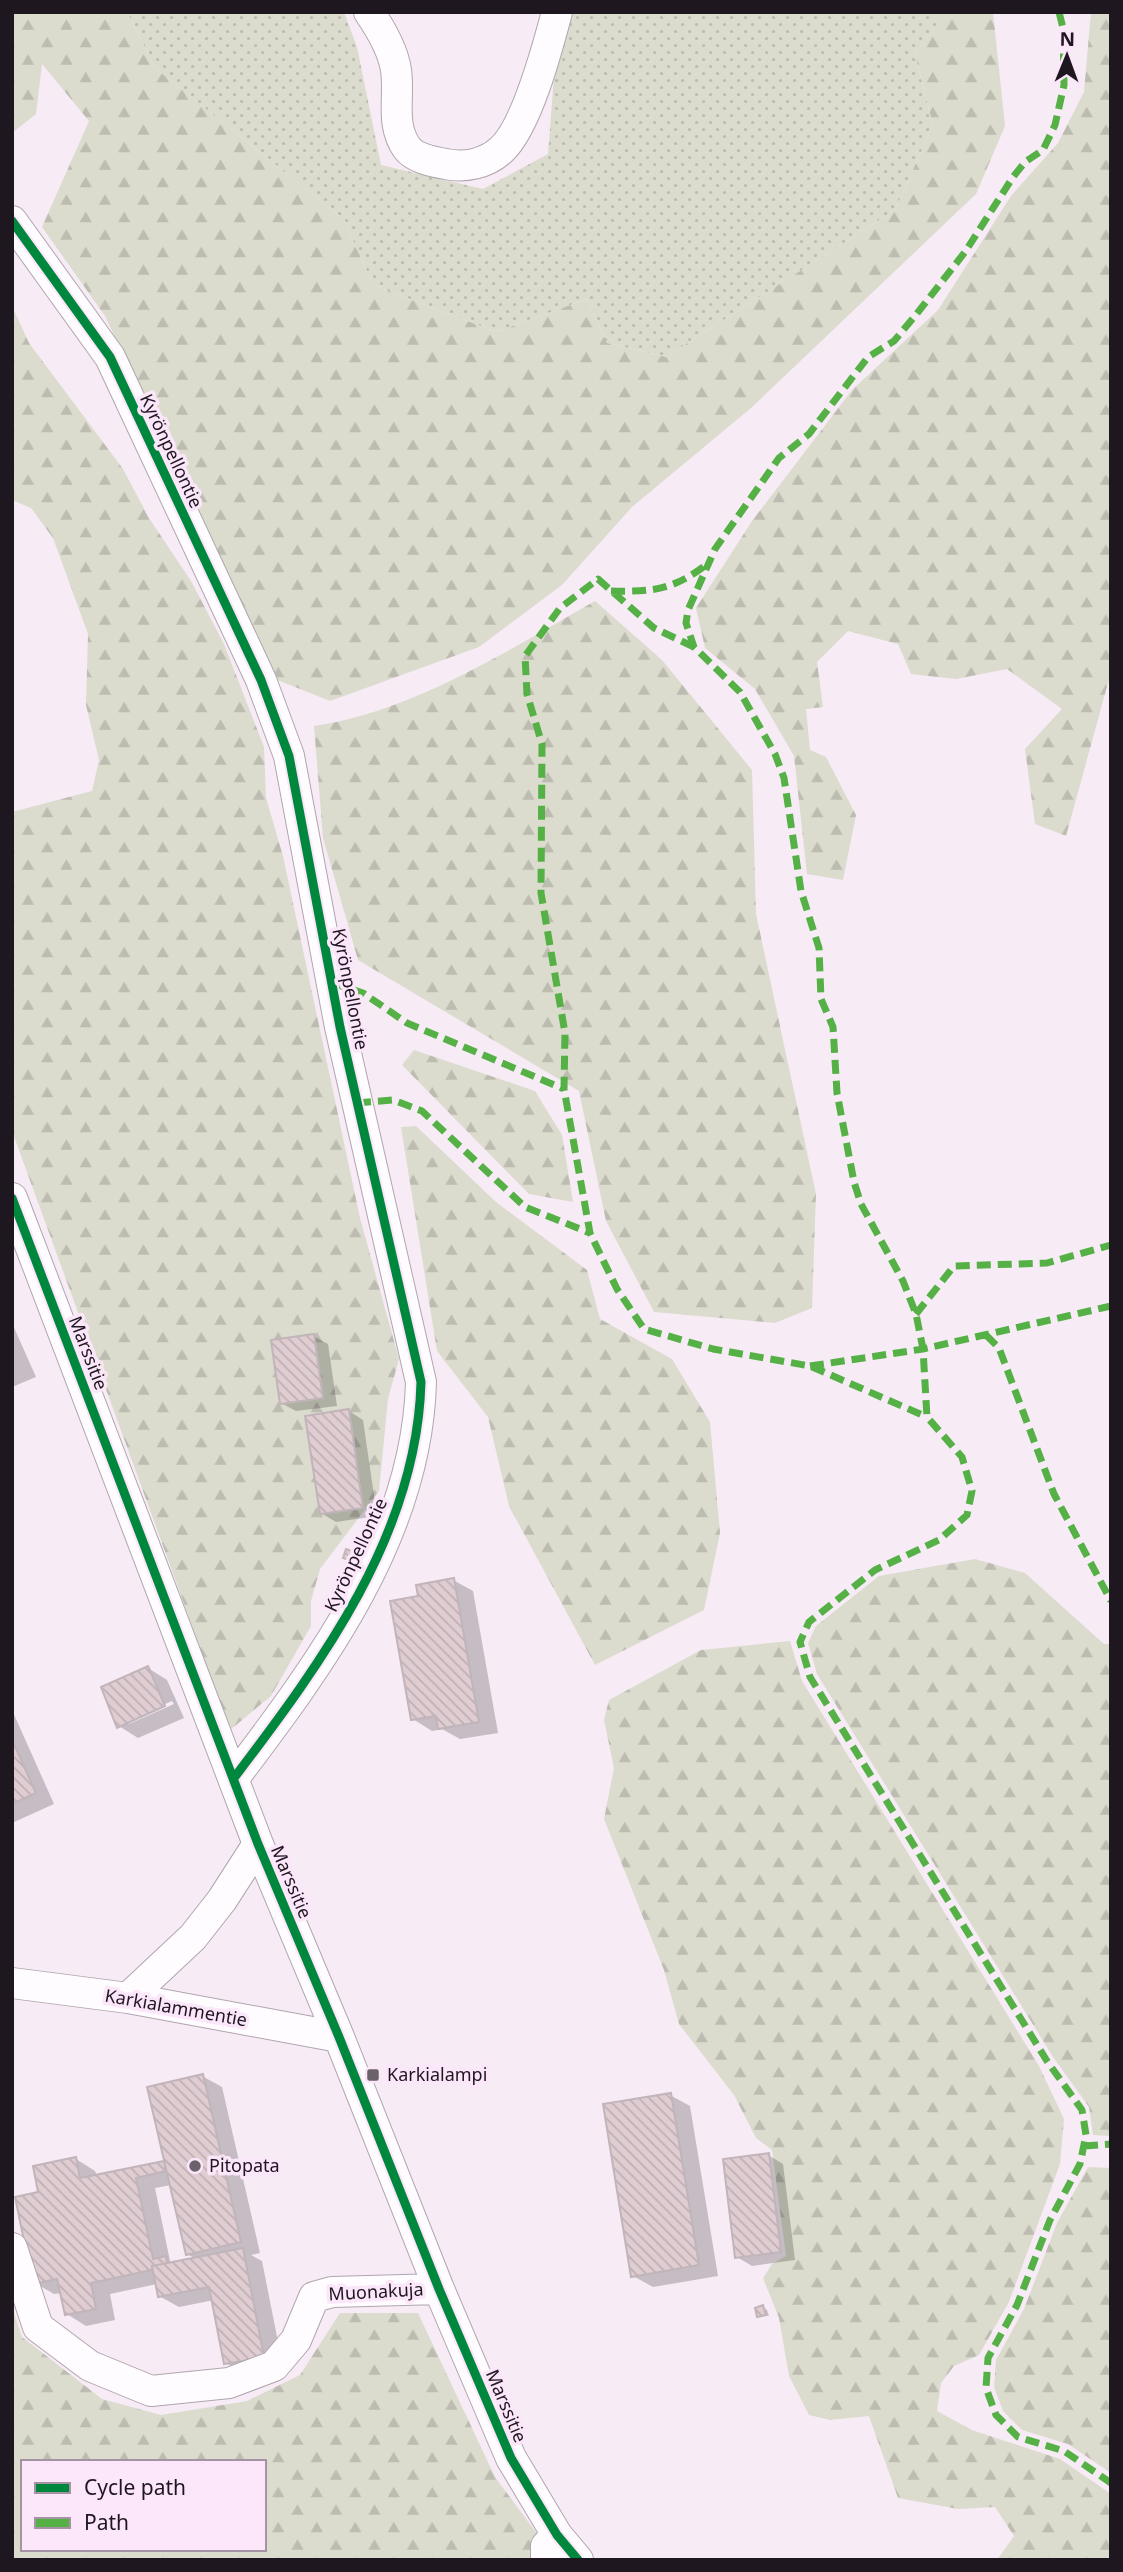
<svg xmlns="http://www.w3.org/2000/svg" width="1123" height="2572" font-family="'Noto Sans',sans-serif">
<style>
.grass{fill:url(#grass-dots)}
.forest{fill:url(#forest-firs);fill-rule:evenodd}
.shadow{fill:#0003;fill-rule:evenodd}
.building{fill:url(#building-back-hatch);stroke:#c1b5ba;stroke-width:2}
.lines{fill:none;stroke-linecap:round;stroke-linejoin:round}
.minor-casing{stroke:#b0a6ae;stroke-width:32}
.minor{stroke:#fefcfe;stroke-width:30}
.quiet{stroke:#55b145;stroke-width:7;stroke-dasharray:14 7;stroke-linecap:butt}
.cycleway-casing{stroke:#fce6fa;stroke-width:13}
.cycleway{stroke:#00873e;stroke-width:9}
.poi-dot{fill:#6b616a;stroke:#fce6fa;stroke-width:2.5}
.labels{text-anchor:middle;stroke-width:7;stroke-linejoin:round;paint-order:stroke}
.street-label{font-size:18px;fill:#1f171f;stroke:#fce6fa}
.poi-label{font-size:18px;fill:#1f171f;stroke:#fce6fa;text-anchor:start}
</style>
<defs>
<pattern id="grass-dots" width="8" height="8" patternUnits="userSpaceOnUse" patternTransform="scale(1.75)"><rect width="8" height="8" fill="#dbdcce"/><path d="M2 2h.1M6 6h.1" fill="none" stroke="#bcbcb0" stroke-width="1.8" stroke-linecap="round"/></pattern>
<pattern id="forest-firs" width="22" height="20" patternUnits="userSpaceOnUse" patternTransform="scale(1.75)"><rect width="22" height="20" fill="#dbdcce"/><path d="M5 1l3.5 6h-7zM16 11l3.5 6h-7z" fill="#bcbcb0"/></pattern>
<pattern id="building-back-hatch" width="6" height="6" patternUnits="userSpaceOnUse" patternTransform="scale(1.75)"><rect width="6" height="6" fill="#dfcdd2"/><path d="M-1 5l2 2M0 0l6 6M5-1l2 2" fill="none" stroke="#bfafb4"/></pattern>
</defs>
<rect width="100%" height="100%" fill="#f7ebf6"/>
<path class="grass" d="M127,12h217l13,35 24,118 102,24 65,-35 7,-91 17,-51h368v8l-25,34 18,71 -38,85 -229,147 -59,-14 -20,-44 -91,33 -123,-47 -29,-65 -189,-152z"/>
<path class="forest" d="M12,12h115l28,56 189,152 29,65 123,47 91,-33 20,44 59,14 229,-147 38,-85 -18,-71 25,-34v-8h53l12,114 -29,68 -225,214 -119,99 -70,78 -83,62 -149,54 -55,-22 -170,-363 -63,-89 47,-106 -47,-57 -6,50 -24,19z
M1091,12h20v660l-45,164 -31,-12 -10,-75 37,-40 -55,-40 -51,10 -45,-5 -13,-30 -50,-13 -31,31 6,45 -17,2 4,41 16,7 30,58 -13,65 -36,-6 -13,-118 -39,-67 -50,-41 -9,-40 56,-87 100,-131 86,-80 73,-114 47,-53 26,-51z
M12,306l17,37 94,126 26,49 42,63 33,63 40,103 2,51 17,58 77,362 39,141 -11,40 -9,92 -59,78 -9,32v25l-40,70 -41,34 -218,-599v-319l80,-21 7,-31 -13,-55 2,-71 -35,-96 -22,-30 -19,-8z
M595,601l67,59 90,110 4,144 60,280 -4,114 -37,15 -121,-11 -48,-91 -27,-130 -221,-131 -35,-122 -9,-112c97,-14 197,-77 281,-125z
M414,1050l121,41 27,44 11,67 -44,-8 -127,-129z
M416,1126l80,76 91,68 13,49 72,40 38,63 10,111 -16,77 -109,55 -86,-159 -21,-89 -51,-66 -36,-224z
M975,1559l50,14 79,71h7v492l-18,-1 -4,-28 -36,-50 -236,-383 -9,-31 8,-17 63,-50z
M790,1641l12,40 237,385 25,53 -4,45 -51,138 -30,53 -25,11 -13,17 -4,28 35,19 88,29 51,35v66h-114l17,-24 -19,-29 -37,2 -60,-11 -29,-82 -39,4 -21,-5 -20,-39 -10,-58 -16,-40 9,-14 14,-8 -14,-106 -16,-12 -22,-43 -55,-71 -15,-54 -60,-151 10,-51 -10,-48 5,-20 92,-50z
M1088,2167l23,1v305l-43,-29 -46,-14 -19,-19 -9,-24 2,-27 28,-51 33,-86z
M12,2307l10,30 80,62 59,16 86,-14 53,-26 40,-62h78l77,164 46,62 -1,21h-528zM23,2462h241v87h-241z"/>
<path class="shadow" d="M12,1323l24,54 -24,10z
M313,1336l15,8 9,62 -41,5 -15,-8z
M349,1411l14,9 14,96 -41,6 -15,-9z
M356,1555l4,2 -2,6 -9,-4z
M453,1580l20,11 25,142 -38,6 -18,-10 -10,2 -19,-12 7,-121z
M148,1668l19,12 17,38 -46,20 -19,-12zM172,1701l2,3 -45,20v-4z
M12,1710l42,94 -42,19z
M202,2076l20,11 38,166 -9,2 11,6 21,106 -37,8 -20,-12 -12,-63 -35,7 -20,-11 -2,-12 -47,10 5,26 -29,6 -19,-12 -5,-21 -8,1 -19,-11 5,-89 36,-35 19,12 2,5 69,-14zM171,2185l16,69 9,5 -22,4 -4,-2 -15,-73z
M670,2095l20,11 28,170 -65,11 -20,-11z
M768,2155l15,9 12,96 -43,6 -15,-9z
M763,2307l4,3 2,6 -11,-1z"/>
<path class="building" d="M314,1334l9,64 -43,6 -9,-64z
M349,1409l14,99 -43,6 -15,-98z
M346,1549l11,4 -3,9 -11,-4z
M454,1578l25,144 -41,7 -2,-13 -25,4 -21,-119 28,-5 -2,-11z
M148,1666l17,40 -48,22 -16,-41z
M12,1740l24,53 -24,11z
M203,2074l38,168 -55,13 -39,-168z
M671,2093l28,172 -68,12 -28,-173z
M769,2153l12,99 -46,6 -12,-99z
M76,2157l4,21 84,-17 2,10 -30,7 17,81 13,-3 1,7 -15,3v4l-61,13 5,26 -31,6 -8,-36 -24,5 -18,-87 23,-5 -5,-26z
M243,2248l21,109 -40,7 -15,-77 -51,10 -6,-31z
M763,2305l3,10 -9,2 -2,-9z"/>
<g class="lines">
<g class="minor-casing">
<path id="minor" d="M369,12c11,16 24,38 27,58 4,27 -6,54 11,78 7,10 27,14 39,16 18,4 40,0 55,-14 26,-23 47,-104 56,-138
M12,221l98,136 151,323 28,76 51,271 81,355c-4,152 -99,280 -187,396
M12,1198l246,646 81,193 100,252 72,169 46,77 21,25
M12,1983l116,15 211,39
M128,1998l65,-61 29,-37 36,-56
M12,2248l26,79 52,39 61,25 78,-8 45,-17 22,-26 18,-43 18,-5 107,-3
M546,2560v-14l11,-11"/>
</g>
<use href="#minor" class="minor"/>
<path class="quiet" d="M1059,12l4,16 1,57 -9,40 -12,25 -18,12 -12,15 -48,75 -50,64 -21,25 -26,16 -59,77 -30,24 -64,91 -27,61 -2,13 8,24 46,45 35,62 9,24 17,113 18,57 2,51 12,28 4,66 17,89 7,22 42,77 13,33 7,35 4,68 35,40 10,34 -5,24 -28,25 -64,30 -66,52 -9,20 10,35 237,384 35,49 4,25 -6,29 -30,56 -33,85 -29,53 -2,30 10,27 22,22 46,14 47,32
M611,591c41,1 62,-1 95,-26
M694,647l-40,-19 -56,-49 -38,29 -35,48 2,38 15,50 -1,149 24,140 -1,56 26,144 27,56 27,40 69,20 97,17 117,51
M332,983l31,10 44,30 157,66
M357,1103l36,-3 29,11 103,96 65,26
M916,1314l38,-48 93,-3 64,-18
M986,1335l13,13 55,146 57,107
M810,1366l113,-17 188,-43
M1084,2146l27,-2"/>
<g class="cycleway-casing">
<path id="cycleway" d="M12,221l98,136 151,323 28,76 51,271 81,355c-4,152 -99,280 -187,396
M12,1198l246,646 81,193 100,252 72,169 46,77 21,25"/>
</g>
<use href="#cycleway" class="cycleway"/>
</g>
<g class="poi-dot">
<rect x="366" y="2068" width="14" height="14" rx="3.5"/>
<circle cx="195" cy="2166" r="7"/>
</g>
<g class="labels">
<g class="street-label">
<text transform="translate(171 451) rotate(65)" y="6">Kyrönpellontie</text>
<text transform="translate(350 989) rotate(79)" y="6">Kyrönpellontie</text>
<text transform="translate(88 1353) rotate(69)" y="6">Marssitie</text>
<text transform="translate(356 1555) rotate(-65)" y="6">Kyrönpellontie</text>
<text transform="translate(291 1882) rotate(67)" y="6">Marssitie</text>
<text transform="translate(176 2008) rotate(10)" y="6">Karkialammentie</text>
<text transform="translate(376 2292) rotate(-3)" y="6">Muonakuja</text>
<text transform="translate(506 2406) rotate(67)" y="6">Marssitie</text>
</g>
<g class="poi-label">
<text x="387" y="2081">Karkialampi</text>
<text x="209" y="2172">Pitopata</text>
</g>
</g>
<rect width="1123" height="2572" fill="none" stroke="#1f171f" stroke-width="28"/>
<rect x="21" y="2460" width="245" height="91" fill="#fce6fa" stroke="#a493a2" stroke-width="2"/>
<rect x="35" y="2483" width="35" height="10" fill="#00873e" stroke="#a493a2" stroke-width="2"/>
<text x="84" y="2495" font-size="21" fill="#1f171f">Cycle path</text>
<rect x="35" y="2518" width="35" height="10" fill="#55b145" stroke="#a493a2" stroke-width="2"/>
<text x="84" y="2530" font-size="21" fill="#1f171f">Path</text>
<g transform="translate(1067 56) rotate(1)" stroke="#fce6fa" stroke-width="5" paint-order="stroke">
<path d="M0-5L12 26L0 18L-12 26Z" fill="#1f171f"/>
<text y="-10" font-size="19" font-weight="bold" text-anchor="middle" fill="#1f171f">N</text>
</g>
</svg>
